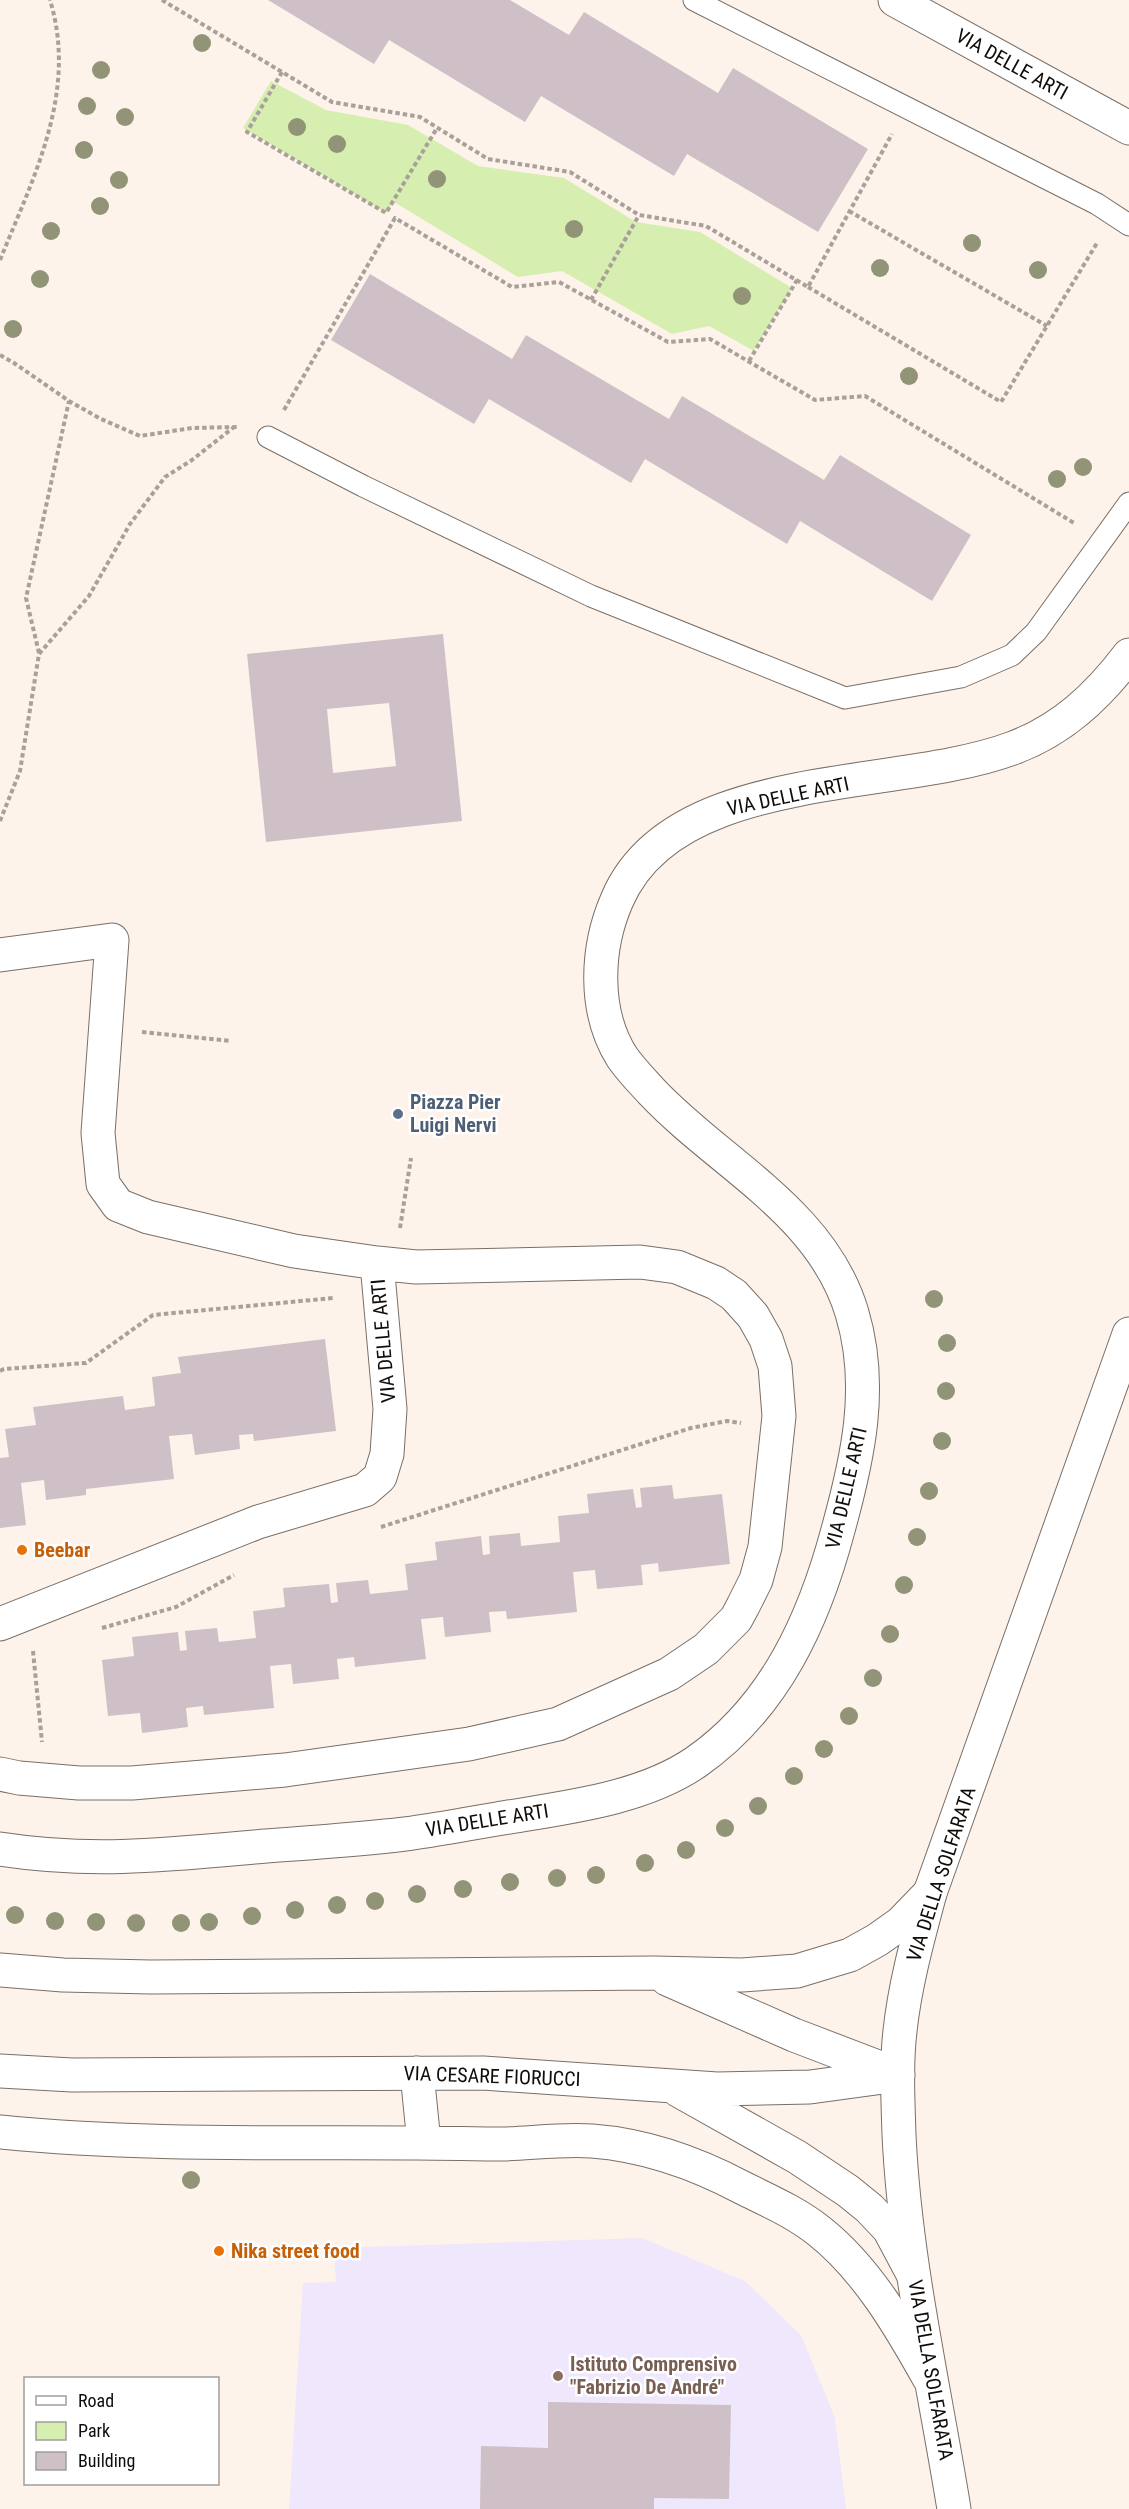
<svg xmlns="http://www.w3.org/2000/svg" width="1129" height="2509" font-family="'Roboto Condensed',sans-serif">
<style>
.education{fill:#efe7fc}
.green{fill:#d6eeb0}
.building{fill:#cec0c6;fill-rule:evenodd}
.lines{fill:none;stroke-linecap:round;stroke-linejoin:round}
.service-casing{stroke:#796f67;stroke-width:23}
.minor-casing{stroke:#796f67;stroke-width:35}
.tertiary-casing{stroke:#796f67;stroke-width:35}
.secondary-casing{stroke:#796f67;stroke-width:35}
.path{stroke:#a9a09a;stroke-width:4;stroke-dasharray:4.5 3;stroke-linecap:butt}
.service{stroke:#fff;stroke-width:21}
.minor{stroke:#fff;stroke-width:33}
.tertiary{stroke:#fff;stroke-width:33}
.secondary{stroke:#fff;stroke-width:33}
.tree{fill:#919476}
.service-dot{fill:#5c6f8a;stroke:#fff;stroke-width:2}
.food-dot{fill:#e8710a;stroke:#fff;stroke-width:2}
.education-dot{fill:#8d6e63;stroke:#fff;stroke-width:2}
.labels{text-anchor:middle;stroke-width:5;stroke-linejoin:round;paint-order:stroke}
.street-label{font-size:20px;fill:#100c09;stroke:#fff}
.service-label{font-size:20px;font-weight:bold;fill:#4e5e75;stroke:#fff;text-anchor:start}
.food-label{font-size:20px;font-weight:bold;fill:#c56008;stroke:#fff;text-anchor:start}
.education-label{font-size:20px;font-weight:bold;fill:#785e54;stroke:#fff;text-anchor:start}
</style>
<rect width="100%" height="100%" fill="#fef3ea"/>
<path class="education" d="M642,2238l103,43 56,54 34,83 11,91h-557l14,-226 33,-1 -2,-34z"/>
<path class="green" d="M271,81l55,29 82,15 70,41 86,12 72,44 64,10 92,56 -38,63 -45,-25 -37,8 -110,-63 -44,6 -124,-75 -8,11 -143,-85z"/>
<path class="building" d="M268,0h242l59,35 15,-23 134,81 15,-25 135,81 -50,83 -131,-78 -13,22 -133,-80 -16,26 -136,-82 -15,24z
M370,274l142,85 14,-24 143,84 13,-23 142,84 16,-25 131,80 -39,66 -132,-80 -13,23 -142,-85 -14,24 -142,-84 -15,25 -143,-84z
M443,634l19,187 -196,21 -19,-188zM389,703l7,63 -63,7 -6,-64z
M325,1339l11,92 -82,10 -1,-7 -14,1 1,14 -45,6 -3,-21 -23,2 5,43 -88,10v6l-40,5 -2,-20 -23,3 5,42 -26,3v-70l9,-1 -4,-28 31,-4 -3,-18 90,-11 2,14 30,-4 -3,-29 29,-4 -3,-16z
M672,1485l2,14 48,-5 8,70 -71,8 -1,-9 -17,2 2,20 -46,4 -2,-19 -22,2 4,40 -70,7 -1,-8 -17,1 2,20 -46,5 -2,-20 -22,2 5,40 -71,8 -1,-10 -17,2 2,20 -46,5 -2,-20 -21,2 4,42 -70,7 -1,-9 -17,2 2,19 -46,6 -2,-20 -32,3 -6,-56 32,-4 -2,-19 46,-5 2,19 7,-1 -2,-19 32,-3 2,14 37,-4 -3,-27 32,-4 -2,-19 46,-4 2,19 7,-1 -2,-19 32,-3 2,14 38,-4 -3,-26 32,-4 -2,-18 46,-6 2,19 7,-1 -1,-18 31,-3 1,13 39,-4 -2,-26 31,-3 -2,-19 46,-5 3,19 6,-1 -2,-19z
M548,2402l183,3 -2,94 -75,-1v11h-174l1,-63 67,2z"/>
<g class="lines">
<g class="service-casing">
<path id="service" d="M694,0l403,204 32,21
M268,437l95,49 228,110 254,102 116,-21 51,-22 24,-23 93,-129"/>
</g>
<g class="minor-casing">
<path id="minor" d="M895,0l234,128
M0,955l112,-15 -14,193 5,51 15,21 30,12 146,34 83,12 39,4 224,-5 37,5 39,16 18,12 19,21 13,23 9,27 4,50 -14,131 -9,33 -13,26 -7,13 -30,30 -37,25 -111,50 -89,20 -184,26 -153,13h-53l-60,-5 -19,-4
M0,1624l258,-102 107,-32 15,-13 7,-23 3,-45 -13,-146
M0,1849c89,14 166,6 254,-2 51,-4 101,-7 151,-13 31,-4 61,-10 92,-15 64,-11 144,-19 199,-57 79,-55 118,-142 142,-232 20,-72 36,-144 14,-217 -30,-101 -132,-149 -200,-221 -10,-11 -21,-22 -30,-35 -29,-46 -26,-109 -5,-157 56,-133 280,-108 396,-152 49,-18 85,-52 116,-93
M417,2073l7,70
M0,2132c138,14 278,10 417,11 29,0 58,1 87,1 29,-1 59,-5 88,-3 53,4 104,22 151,47 26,13 52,24 76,43 47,37 81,95 110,147"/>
</g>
<g class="tertiary-casing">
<path id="tertiary" d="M0,1970l63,5 88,2 503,-4 88,2 55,-4 53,-16 27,-15 24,-17 29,-30
M667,1979l127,56 102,39
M0,2071l72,4 411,-2 234,16 93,-2 88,-12
M678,2090l119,67 51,34 21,17 20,21 24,45"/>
</g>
<g class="secondary-casing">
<path id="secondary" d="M954,2509c-20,-124 -49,-248 -55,-374 -1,-34 -3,-70 1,-104 5,-47 18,-93 30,-138l199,-559"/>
</g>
<path class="path" d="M162,0l170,102 88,15 68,42 82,13 69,43 67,11 102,61 84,-153
M282,72l-35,60 139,81 51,-85
M849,211l198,115
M0,260c34,-84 78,-168 50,-260
M808,287l193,115 96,-159
M591,300l48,-85
M0,355l14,8 55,38 32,18 39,17 52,-8 46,-1
M749,361l48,-81
M284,410l111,-192 117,69 47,-5 109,60 42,-3 105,61 50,-4 209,127
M39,653l-13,-55 43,-197
M0,821l20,-50 19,-117 50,-58 41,-72 35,-47 27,-17 42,-33
M142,1032l89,9
M400,1228l11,-70
M0,1371l4,-2 82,-6 67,-48 180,-17
M381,1527l310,-99 36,-7 14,2
M102,1628l74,-21 58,-32
M33,1651l9,91"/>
<use href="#service" class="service"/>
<use href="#minor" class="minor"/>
<use href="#tertiary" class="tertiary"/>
<use href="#secondary" class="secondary"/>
</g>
<g class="tree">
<circle cx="202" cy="43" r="9"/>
<circle cx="101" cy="70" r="9"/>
<circle cx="87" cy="106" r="9"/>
<circle cx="125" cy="117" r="9"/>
<circle cx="297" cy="127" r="9"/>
<circle cx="337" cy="144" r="9"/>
<circle cx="84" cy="150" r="9"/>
<circle cx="437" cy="179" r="9"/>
<circle cx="119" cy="180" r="9"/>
<circle cx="100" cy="206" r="9"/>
<circle cx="574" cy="229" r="9"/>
<circle cx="51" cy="231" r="9"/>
<circle cx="972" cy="243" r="9"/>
<circle cx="880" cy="268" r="9"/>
<circle cx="1038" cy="270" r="9"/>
<circle cx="40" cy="279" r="9"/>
<circle cx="742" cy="296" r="9"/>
<circle cx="13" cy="329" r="9"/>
<circle cx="909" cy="376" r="9"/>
<circle cx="1083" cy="467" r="9"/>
<circle cx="1057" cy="479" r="9"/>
<circle cx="934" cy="1299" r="9"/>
<circle cx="947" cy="1343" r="9"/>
<circle cx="946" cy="1391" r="9"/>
<circle cx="942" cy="1441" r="9"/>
<circle cx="929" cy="1491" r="9"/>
<circle cx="917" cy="1537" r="9"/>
<circle cx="904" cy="1585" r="9"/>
<circle cx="890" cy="1634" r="9"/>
<circle cx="873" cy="1678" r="9"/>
<circle cx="849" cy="1716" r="9"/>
<circle cx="824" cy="1749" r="9"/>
<circle cx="794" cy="1776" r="9"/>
<circle cx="758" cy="1806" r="9"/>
<circle cx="725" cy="1828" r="9"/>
<circle cx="686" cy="1850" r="9"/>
<circle cx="645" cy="1863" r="9"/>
<circle cx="596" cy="1875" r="9"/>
<circle cx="557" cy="1878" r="9"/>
<circle cx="510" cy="1882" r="9"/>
<circle cx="463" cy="1889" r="9"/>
<circle cx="417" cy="1894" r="9"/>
<circle cx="375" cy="1901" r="9"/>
<circle cx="337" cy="1905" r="9"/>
<circle cx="295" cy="1910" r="9"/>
<circle cx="15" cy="1915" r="9"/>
<circle cx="252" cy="1916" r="9"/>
<circle cx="55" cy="1921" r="9"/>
<circle cx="96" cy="1922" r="9"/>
<circle cx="209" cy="1922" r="9"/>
<circle cx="136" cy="1923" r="9"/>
<circle cx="181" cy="1923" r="9"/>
<circle cx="191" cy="2180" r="9"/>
</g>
<circle class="service-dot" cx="398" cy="1114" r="6"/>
<g class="food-dot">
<circle cx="22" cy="1550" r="6"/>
<circle cx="219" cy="2251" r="6"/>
</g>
<circle class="education-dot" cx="558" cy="2376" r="6"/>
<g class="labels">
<g class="street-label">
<text transform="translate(1012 64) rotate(29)" y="7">VIA DELLE ARTI</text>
<text transform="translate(788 796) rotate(-12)" y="7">VIA DELLE ARTI</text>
<text transform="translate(383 1341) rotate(-95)" y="7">VIA DELLE ARTI</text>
<text transform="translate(846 1488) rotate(-77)" y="7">VIA DELLE ARTI</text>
<text transform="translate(487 1820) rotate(-9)" y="7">VIA DELLE ARTI</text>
<text transform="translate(941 1874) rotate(-72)" y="7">VIA DELLA SOLFARATA</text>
<text transform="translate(492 2076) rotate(2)" y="7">VIA CESARE FIORUCCI</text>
<text transform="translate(931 2370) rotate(80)" y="7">VIA DELLA SOLFARATA</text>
</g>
<g class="service-label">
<text x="410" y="1109">Piazza Pier<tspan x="410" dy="23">Luigi Nervi</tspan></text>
</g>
<g class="food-label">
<text x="34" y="1557">Beebar</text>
<text x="231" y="2258">Nika street food</text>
</g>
<g class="education-label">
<text x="570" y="2371">Istituto Comprensivo<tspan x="570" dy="23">"Fabrizio De André"</tspan></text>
</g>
</g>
<rect x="24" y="2377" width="195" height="108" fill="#ffffff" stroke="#9f9e9d" stroke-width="1.5"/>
<rect x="36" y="2396" width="30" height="9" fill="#ffffff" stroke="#9f9e9d" stroke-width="1.5"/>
<text x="78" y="2407" font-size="18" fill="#100c09">Road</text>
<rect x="36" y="2422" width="30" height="18" fill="#d6eeb0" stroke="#9f9e9d" stroke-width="1.5"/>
<text x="78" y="2437" font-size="18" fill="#100c09">Park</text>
<rect x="36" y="2452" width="30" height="18" fill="#cec0c6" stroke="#9f9e9d" stroke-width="1.5"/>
<text x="78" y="2467" font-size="18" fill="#100c09">Building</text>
</svg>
